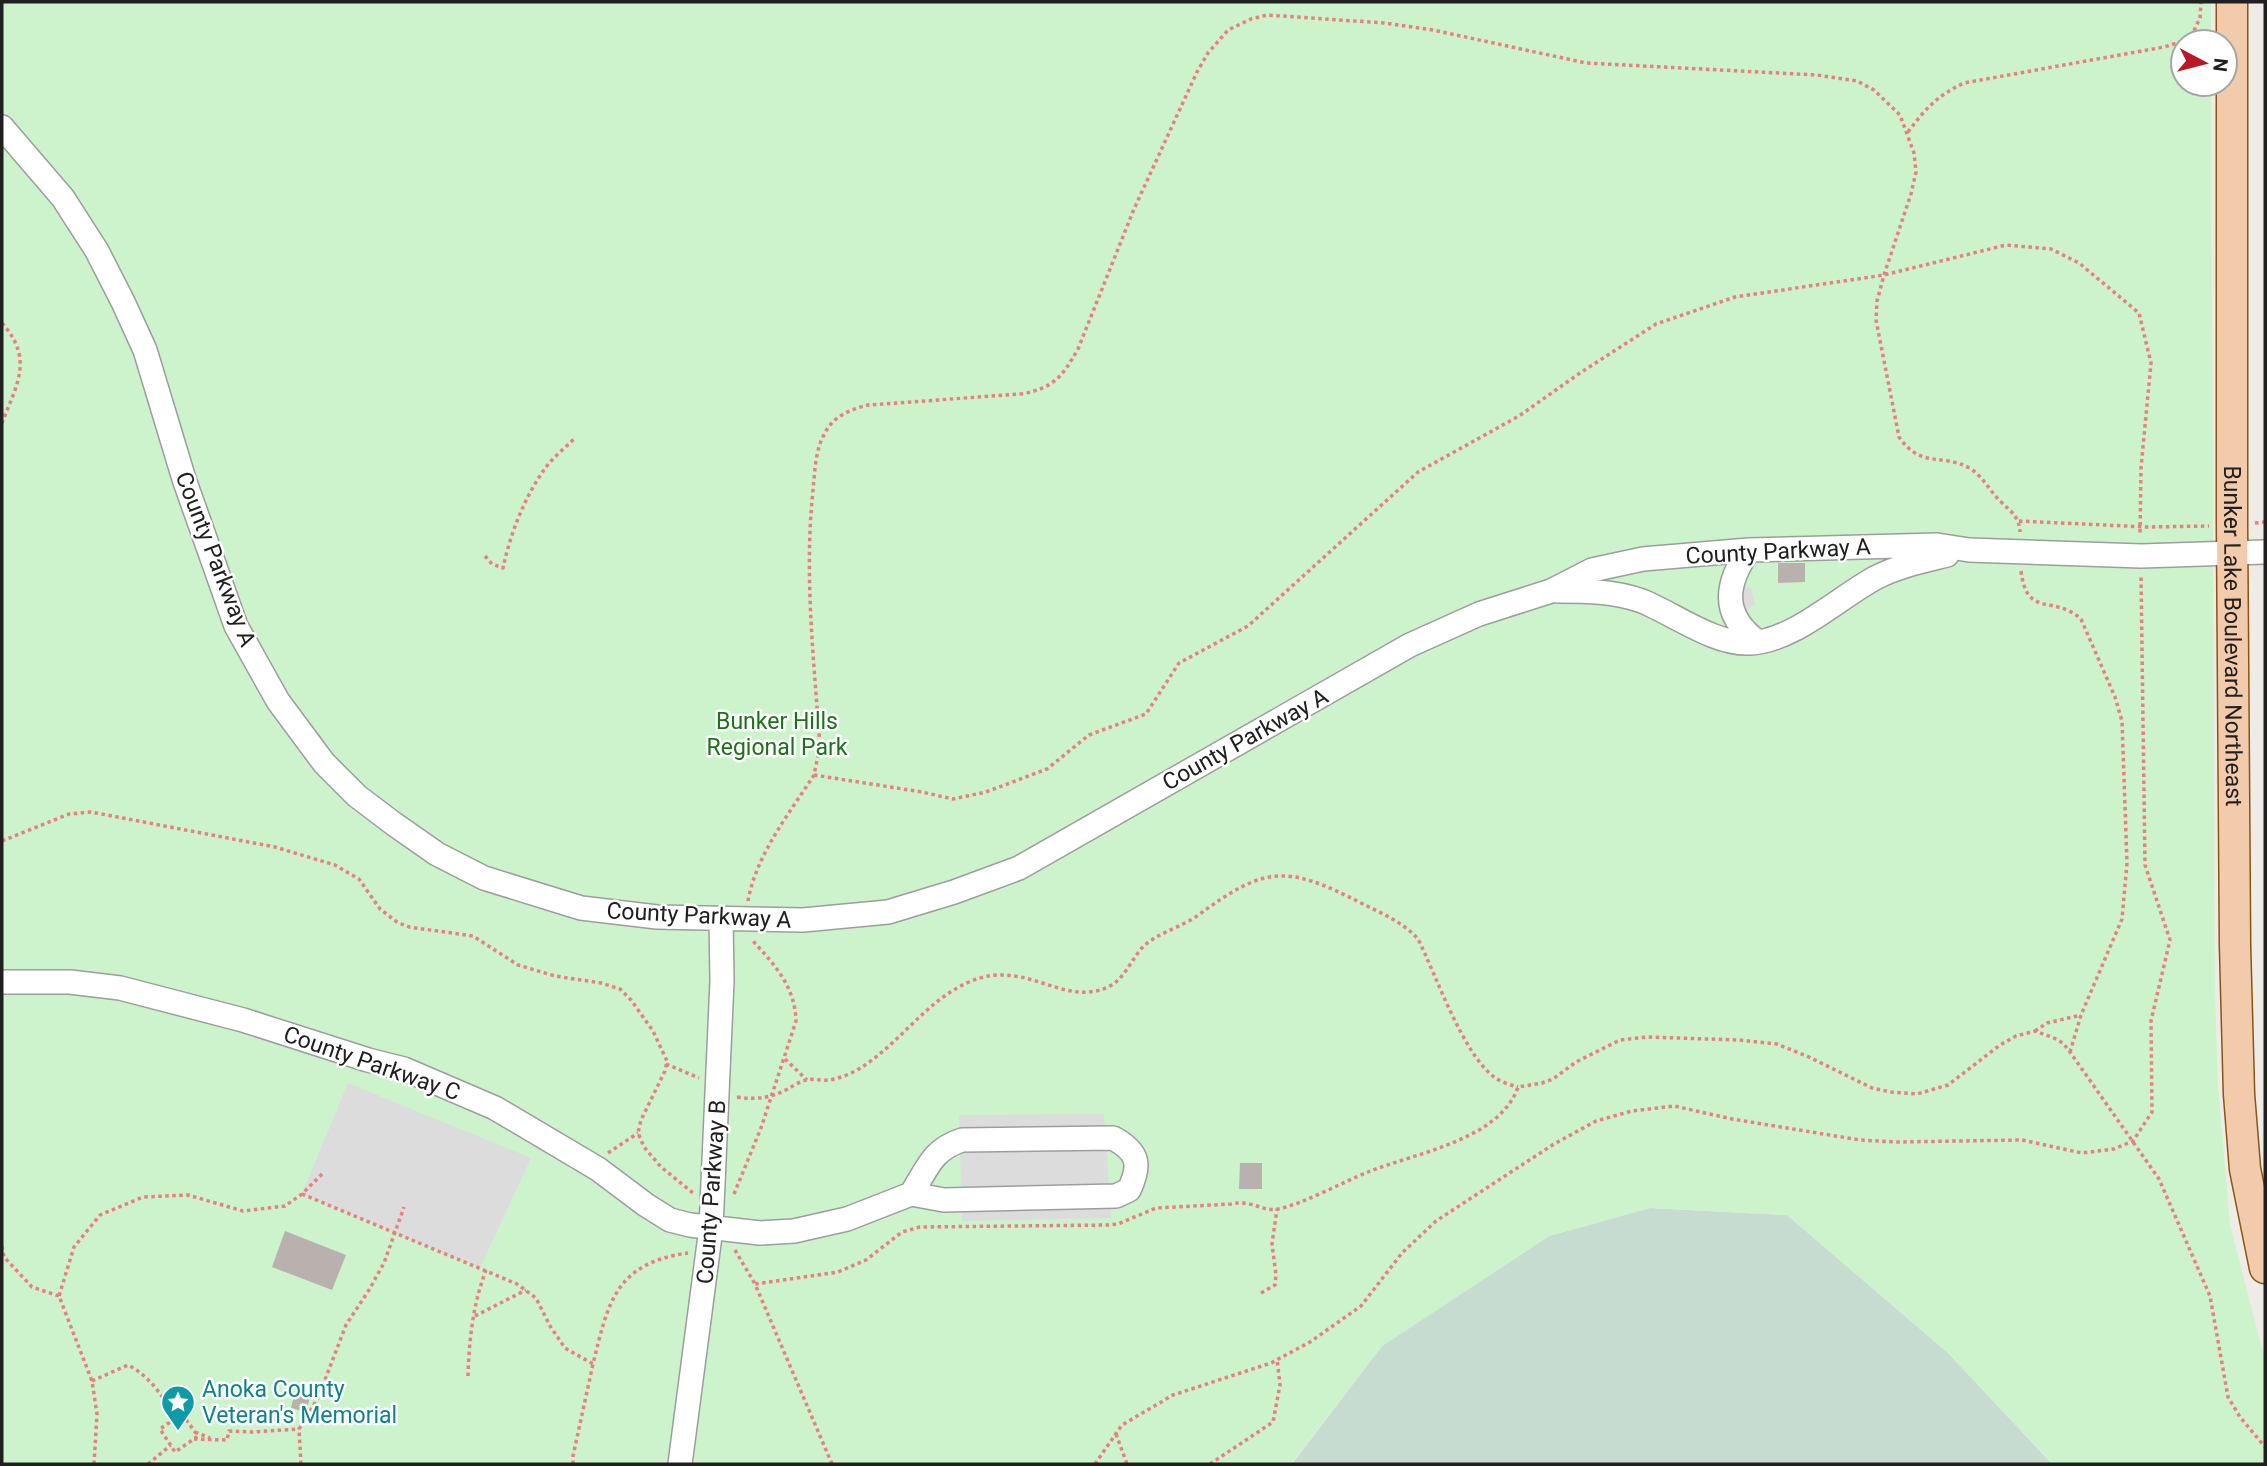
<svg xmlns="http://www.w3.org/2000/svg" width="2267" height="1466" font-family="Roboto,sans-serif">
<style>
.wetland{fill:#c7dcd0}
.park{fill:#ccf3cb}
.parking{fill:#dcdcdc}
.building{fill:#b9b1ae}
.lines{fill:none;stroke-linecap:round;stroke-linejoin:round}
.minor-casing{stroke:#9d9d9d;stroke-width:26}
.major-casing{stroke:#8a5512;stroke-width:33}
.path{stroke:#ea7f80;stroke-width:3.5;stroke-dasharray:3.5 3.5;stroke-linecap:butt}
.minor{stroke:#fff;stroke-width:23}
.major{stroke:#f1cbab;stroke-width:30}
.labels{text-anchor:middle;stroke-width:5;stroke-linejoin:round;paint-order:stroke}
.street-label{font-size:23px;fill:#202020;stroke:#fff}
.park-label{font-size:23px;fill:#1c7319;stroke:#fff}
.culture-label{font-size:23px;fill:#0d838f;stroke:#fff;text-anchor:start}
</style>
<rect width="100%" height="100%" fill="#efece8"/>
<path class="wetland" d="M1650,1208l137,7 161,138 104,111h-760l90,-118 167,-110z"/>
<path class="park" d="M2,2h2209v40h-28v42h28l4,906 3,95 12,140 35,135v104h-213l-104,-111 -161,-138 -137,-7 -101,28 -167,110 -91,118h-1289z"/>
<path class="parking" d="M1737,583l14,6 4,15 -12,9z
M348,1083l183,75 -51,110 -178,-74z
M1104,1114l7,104 -149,3 -3,-106z"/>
<path class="building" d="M1778,563h27v19l-27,1z
M1240,1163h22v26h-23z
M285,1231l61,24 -14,35 -60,-23z
M296,1387l16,3 -6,22 -15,-4z"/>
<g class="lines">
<g class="minor-casing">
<path id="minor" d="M2,127l61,71 34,53 26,51 22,48 39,129 52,147 42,75 46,62 33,33 37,28 43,30 47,24 97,30 76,9 146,3 85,-8 66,-20 65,-24 391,-223 69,-31 72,-23 41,-21 51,-11 106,-9 188,-5 32,5 172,6 124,-4
M1749,550c-24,34 -28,65 9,92
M1558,591c29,0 56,0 84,10 32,13 73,44 108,42 44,-2 89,-46 127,-66 22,-11 46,-16 70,-22
M2,982h68l50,6 123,32 125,40 36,9 91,39 103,61 48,36 24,15 20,5 70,8 34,-2 53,-12 64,-25 33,6 172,-4 13,-6c12,-25 10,-38 -16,-52l-151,2c-31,10 -35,30 -51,54
M680,1464l31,-236 11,-247 -1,-63"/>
</g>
<g class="major-casing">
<g id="major">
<path id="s1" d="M2232,2v522l3,421 4,149 6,75 20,99"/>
</g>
</g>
<path class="path" d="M1908,132c18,-24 29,-36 56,-49l200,-36 26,-8 10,-21 1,-16
M2,323c32,36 15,61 0,100
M2019,521l128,6 62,-1
M2255,523l10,-1
M485,556l7,8 11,4c7,-33 21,-70 41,-98 8,-12 21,-22 31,-32
M2021,571c6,48 32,23 60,48l34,78 7,24 5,142 -5,56 -41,96 -11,37
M814,775l108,17 31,7 33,-7 61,-23 42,-34 57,-21 33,-51 69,-37 170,-154 101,-56 61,-43 76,-49 79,-27 149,-22 122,-30 45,4 28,14 60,50 12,50 -10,105 -1,68
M2,841l67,-27 22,-2 184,35 60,18 24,14 21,30 17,13 12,5 64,9 45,29 37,11 46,7 19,6 11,11 22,31 14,30 -2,10 -24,49 -3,13 6,14 17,20 32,26
M748,901c8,-46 41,-87 66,-126l6,-29c-6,-85 -16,-171 -7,-256 2,-19 2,-40 12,-57 8,-17 27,-24 43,-28l153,-11c33,-6 41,-17 57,-45l56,-140 63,-137 11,-19 20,-23 23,-11 16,-4 117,8 49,7 153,33 231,12 40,6 17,9 26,25 14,38 2,19 -5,22 -27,81 -7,26 -1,19 23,117c23,33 44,15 72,32 12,8 19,22 29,32 11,11 19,15 20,31
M2035,1031l12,-8 34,-8
M785,1059l22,21
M666,1064l33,14
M737,1097c20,3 33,1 51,-8 5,-3 12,-8 19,-9 6,-2 14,1 21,0 11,-1 25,-7 34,-13 38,-24 65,-67 107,-85 56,-25 93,26 139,5 18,-8 24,-31 38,-43 15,-12 35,-17 51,-28 68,-50 88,-52 164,-13 20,10 42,19 57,36 19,38 44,113 76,138 7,5 16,8 24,10
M608,1153l30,-20
M302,1194l215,90 19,14 14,28 15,22 28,16c15,-61 22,-101 95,-111
M734,1194l27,-66 35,-107c-1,-35 -22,-57 -44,-81
M2,1246l2,11 28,30 27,9
M735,1250l20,34
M1261,1293l14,-8 1,-10 -4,-31 5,-35
M475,1316l51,-26
M468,1376c1,-36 5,-72 18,-106
M92,1381l36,-16c22,11 35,32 48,53
M182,1414l16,22 -23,16 -15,-23z
M195,1432l15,6
M1116,1434l11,30
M194,1439l33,1 2,-9 23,1 47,-3
M94,1464l3,-50 -5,-33 -33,-85 15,-49 26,-32 43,-18 45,-2 55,16 42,-5 17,-12 22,-22
M148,1464l23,-19
M301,1464l-2,-35 19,-31 28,-73 23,-35 15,-27 20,-56
M573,1464v-8l20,-92
M832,1464l-77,-180 83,-12 28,-12 36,-28 18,-5 189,-2 9,-1 38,-16 75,-4c21,-5 30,8 47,5 25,-5 65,-27 90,-37 47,-19 132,-32 150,-85l24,-4 11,-4 23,-17 44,-22 27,-3 92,3 38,4 32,13 63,31 19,4 26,2 31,-9 52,-40 16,-9 19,-5 19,7 9,5 7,9 89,127 51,117 18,101 12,20 25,30
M1095,1464l27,-39 51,-30 98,-32 39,-21 51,-36 41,-53 34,-32 118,-77 42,-23 36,-10 42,-5 58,13 128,21 37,2 125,-2 60,13 32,-4 19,-8 19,-29 -1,-91 19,-81 -25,-75 -4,-289
M1210,1464l63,-42 7,-37 -3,-26"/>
<use href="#minor" class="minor"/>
<use href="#major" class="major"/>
</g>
<defs>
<g id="sight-pin" transform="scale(1.75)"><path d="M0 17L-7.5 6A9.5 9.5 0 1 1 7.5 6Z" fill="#0f9aa8" stroke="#fff"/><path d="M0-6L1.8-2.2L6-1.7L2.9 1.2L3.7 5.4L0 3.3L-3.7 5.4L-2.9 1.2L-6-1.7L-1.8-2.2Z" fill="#fff"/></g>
</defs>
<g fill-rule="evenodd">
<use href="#sight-pin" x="178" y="1402"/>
</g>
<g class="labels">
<g class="street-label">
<text transform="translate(1778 551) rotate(-3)" y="8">County Parkway A</text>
<text transform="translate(216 559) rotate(69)" y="8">County Parkway A</text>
<text dy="8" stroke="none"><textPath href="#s1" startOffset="634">Bunker Lake Boulevard Northeast</textPath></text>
<text transform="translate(1245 739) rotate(-29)" y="8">County Parkway A</text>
<text transform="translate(699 915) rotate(3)" y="8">County Parkway A</text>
<text transform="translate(372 1063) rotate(19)" y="8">County Parkway C</text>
<text transform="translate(711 1192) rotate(-86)" y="8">County Parkway B</text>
</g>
<g class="park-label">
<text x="777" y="729">Bunker Hills<tspan x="777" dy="26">Regional Park</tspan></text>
</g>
<g class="culture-label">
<text x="202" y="1397">Anoka County<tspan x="202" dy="26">Veteran's Memorial</tspan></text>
</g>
</g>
<rect width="2267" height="1466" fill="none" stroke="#202020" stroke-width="7"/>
<g transform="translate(2204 63) rotate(97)"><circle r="33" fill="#ffffff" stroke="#a6a6a6" stroke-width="2"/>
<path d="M0-5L12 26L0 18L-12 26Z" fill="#b8182a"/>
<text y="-10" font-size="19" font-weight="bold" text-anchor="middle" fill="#202020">N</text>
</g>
</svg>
